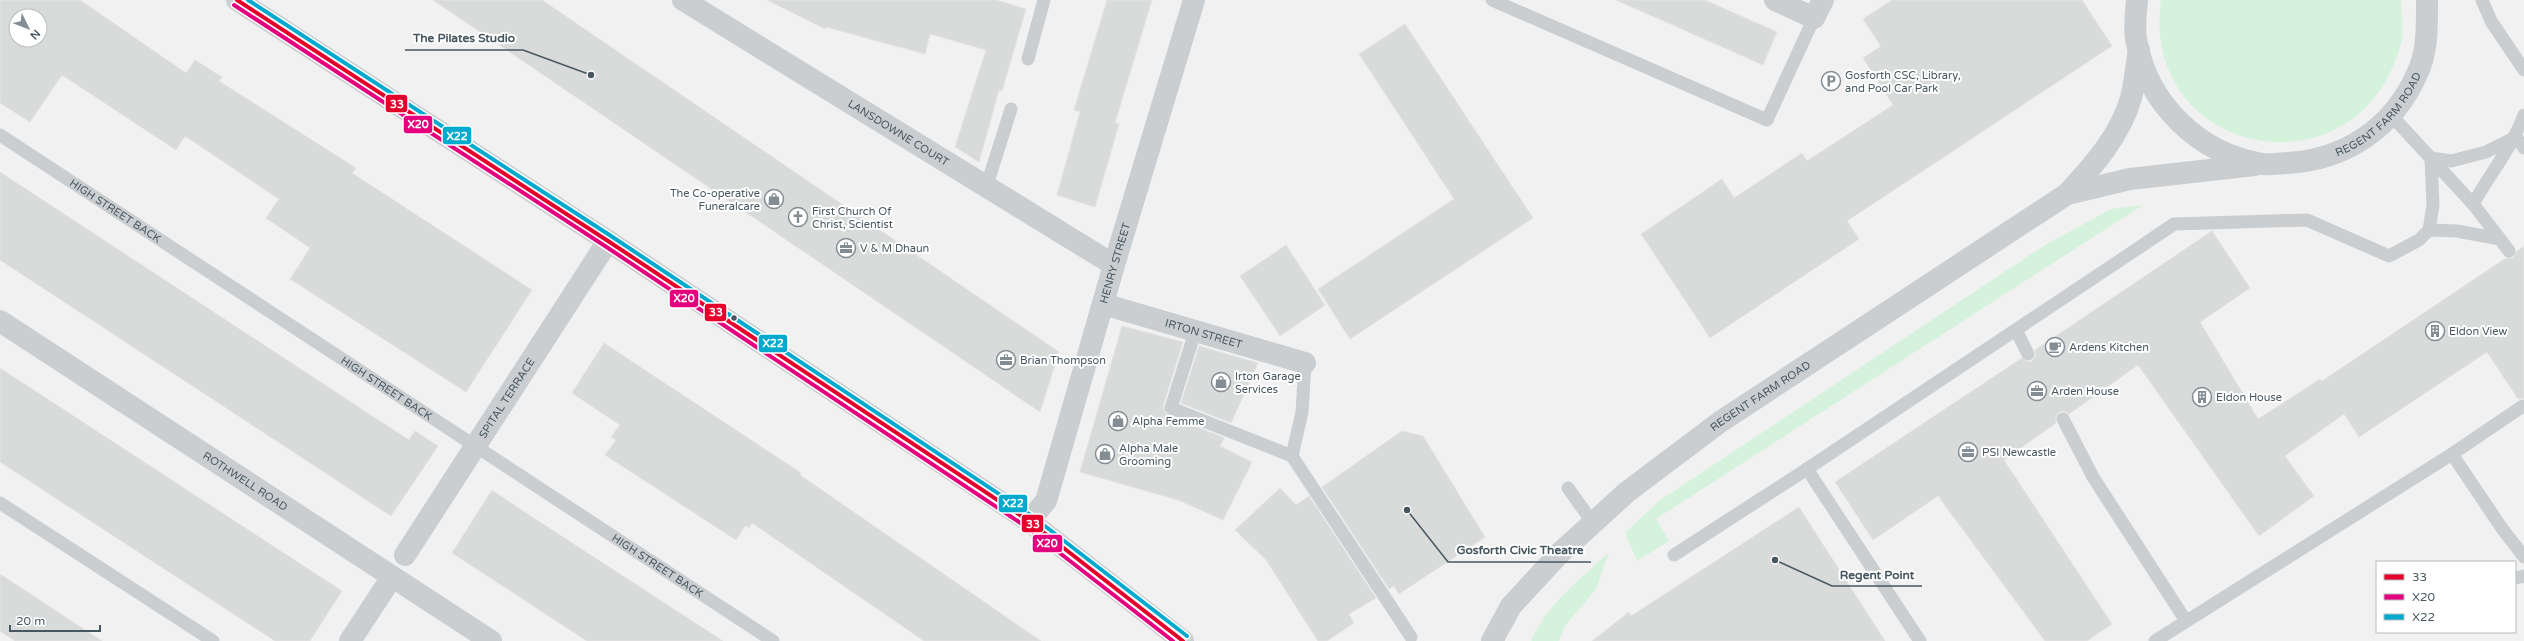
<svg xmlns="http://www.w3.org/2000/svg" width="2524" height="641" font-family="'Varela Round',sans-serif">
<style>
.green{fill:#d4f2dc}
.building{fill:#d9dada;stroke:#e3e3e4;fill-rule:evenodd}
.lines{fill:none;stroke-linecap:round;stroke-linejoin:round}
.service{stroke:#caced1;stroke-width:13}
.minor{stroke:#caced1;stroke-width:22}
.tertiary{stroke:#caced1;stroke-width:22}
.secondary{stroke:#cbcfd2;stroke-width:22}
.bus-1-casing{stroke:#fff;stroke-width:7}
.bus-2-casing{stroke:#fff;stroke-width:7}
.bus-3-casing{stroke:#fff;stroke-width:7}
.bus-1{stroke:#e4002b;stroke-width:4}
.bus-2{stroke:#e5007d;stroke-width:4}
.bus-3{stroke:#00a9ce;stroke-width:4}
.bus-dot{fill:#475760;stroke:#fff;stroke-width:1.5}
.labels{text-anchor:middle;stroke-width:4;stroke-linejoin:round;paint-order:stroke}
.poi-label{font-size:11px;fill:#475760;stroke:#fff;text-anchor:start}
.street-label{font-size:11px;fill:#475760;stroke:#fff}
.leader{fill:none;stroke:#475760;stroke-width:1.5}
.callout-dot{fill:#475760;stroke:#fff;stroke-width:1.5}
.callout-label{font-size:12px;text-anchor:middle;font-weight:bold;fill:#475760;stroke:#fff;stroke-width:4;stroke-linejoin:round;paint-order:stroke}
.line-badge{stroke:#fff;stroke-width:1.5}
.badge-label{font-size:11px;text-anchor:middle;font-weight:bold;fill:#fff}
</style>
<rect width="100%" height="100%" fill="#f2f1f1"/>
<path class="green" d="M2161,0h240c0,12 3,28 1,39 -38,162 -263,121 -241,-39z
M2143,205l-487,314 13,22 -32,20 -12,-28 34,-32 386,-256 66,-36z
M1609,552l-13,37 -31,37 -6,15h-28c15,-36 51,-63 78,-89z"/>
<path class="building" d="M0,0h80l106,73 9,-13 27,17 -3,4 137,87 -4,5 180,117 -66,102 -176,-113 20,-31 -44,-30 13,-19 -94,-63 -9,14 -114,-75 -32,47 -30,-19zM16,16h24v24h-24z
M433,0h109l517,352 -19,60z
M767,0h229l30,9 -24,82 -3,-1 -20,72 -24,-15 31,-97 -56,-16 -5,20 -99,-27 -1,2z
M1107,0h45l-37,123 4,1 -24,83 -38,-12 23,-83 -6,-2z
M1616,0h89l72,32 -14,33z
M1892,0h190l30,46 -265,175 12,18 -149,99 -69,-104 81,-55 12,19 68,-45 5,8 86,-56 -30,-47 18,-12 -18,-27z
M1405,24l128,194 -183,121 -32,-50 136,-90 -95,-145z
M0,172l409,268 6,-9 23,15 -47,70 -391,-256z
M2212,231l38,57 -50,34 58,97 62,-40 2,2 184,-123h7l4,-7 7,-5v152l-6,1 -31,-47 -128,85 -15,-23 -59,42 29,40 -55,40 -121,-171 -69,49 -5,-3 -5,1 -4,6 1,5 -52,37 108,164 -25,17h-42l-107,-145 -65,44 -38,-58 187,-124 5,4 5,-1 4,-6 -1,-5z
M1286,245l39,60 -45,31 -40,-60z
M1122,326l61,16 -20,64 2,7 59,25 -4,8 32,16 -29,58 -45,-20 -98,-28z
M604,343l197,130 -1,2 241,166h-117l-172,-118 -3,5 -4,-2 -9,14 -131,-85 11,-15 -5,-3 9,-12 -48,-32z
M1199,346l59,17 -27,60 -50,-20z
M0,368l342,223 -32,50h-35l-275,-179z
M1402,431l21,5 62,101 -86,57 -5,-8 -5,3 -67,-102z
M1280,488l16,17 13,-9 67,102 -27,16 5,9 -27,18h-9l-52,-81 -31,-30z
M492,490l31,21 200,130h-136l-135,-88z
M1799,507l86,134h-293l37,-29 2,4z
M0,574l38,25 64,42h-87l-15,-10z"/>
<g class="lines">
<g class="service">
<path d="M1492,0l275,120 47,-102"/>
<path d="M2482,0l9,21 33,49"/>
<path d="M1028,59l16,-59"/>
<path d="M2391,115l82,89 27,35"/>
<path id="s1" d="M0,135l773,506"/>
<path d="M2516,137l8,11"/>
<path d="M986,188l25,-79"/>
<path d="M2473,204c17,-30 39,-57 51,-89"/>
<path d="M2429,230l4,-25 -2,-47 20,3 35,-9 30,-15"/>
<path d="M2016,330l12,24"/>
<path d="M1195,332l-24,76 121,48"/>
<path d="M1305,363l-3,49 -10,44 119,181"/>
<path d="M2063,419l30,58 93,144"/>
<path d="M2452,454l49,73 23,30"/>
<path d="M1568,488l25,35"/>
<path d="M0,503l213,138"/>
<path d="M1674,555l133,-86"/>
<path d="M2515,578l9,-2"/>
<path d="M1920,641l-113,-172 339,-226 28,-19 133,-4 82,36 30,-16 10,-10 28,1 43,8 9,12"/>
<path d="M2155,641l297,-187 71,-48"/>
</g>
<g class="minor">
<path id="s2" d="M683,0l431,265"/>
<path d="M1775,0l39,18 9,-18"/>
<path id="s3" d="M1103,304l202,59"/>
<path id="s4" d="M0,321l491,320"/>
<path id="s5" d="M1029,521l17,-20 68,-236 80,-265"/>
<path id="s6" d="M405,555l203,-314"/>
<path d="M350,641l42,-64"/>
</g>
<g class="tertiary">
<path id="s7" d="M2137,0c-1,12 -3,27 -1,39 11,65 63,115 127,125 8,1 17,-1 24,-1 58,-3 106,-35 130,-89 11,-22 10,-50 10,-74"/>
<path d="M2067,194l63,-15 125,-14"/>
<path id="s8" d="M1492,641l19,-35 49,-53 67,-61 93,-70 347,-228c26,-28 53,-58 64,-96 4,-15 5,-32 8,-48"/>
</g>
<path class="secondary" d="M237,0l371,241 421,280 154,120"/>
<g class="bus-1-casing">
<path id="bus-1" d="M237,0l371,241 421,280 154,120"/>
</g>
<g class="bus-2-casing">
<path id="bus-2" d="M234,5l371,241 420,280 148,115"/>
</g>
<g class="bus-3-casing">
<path id="bus-3" d="M248,0l363,236 421,280 155,120"/>
</g>
<use href="#bus-1" class="bus-1"/>
<use href="#bus-2" class="bus-2"/>
<use href="#bus-3" class="bus-3"/>
</g>
<defs>
<g id="parking-ring" transform="scale(1)"><circle r="9.5" fill="#fff" stroke="#838d93" stroke-width="1.5"/><path d="M-3.5-5.5H1a3.5 3.5 0 0 1 0 7H-1V5.5H-3.5ZM-1-3.4V-.6H.8a1.4 1.4 0 0 0 0-2.8Z" fill="#838d93"/></g>
<g id="shop-ring" transform="scale(1)"><circle r="9.5" fill="#fff" stroke="#838d93" stroke-width="1.5"/><path d="M-5-2.5h2.3a2.7 3.5 0 0 1 5.4 0H5L5.5 6h-11ZM-1.5-2.5h3a1.5 2.3 0 0 0-3 0Z" fill="#838d93"/></g>
<g id="church-ring" transform="scale(1)"><circle r="9.5" fill="#fff" stroke="#838d93" stroke-width="1.5"/><path d="M-1.2-6h2.4v3.5h3.3v2.4h-3.3V6h-2.4V-.1h-3.3v-2.4h3.3Z" fill="#838d93"/></g>
<g id="office-ring" transform="scale(1)"><circle r="9.5" fill="#fff" stroke="#838d93" stroke-width="1.5"/><path d="M-6-3h4V-5.5h4V-3h4V5H-6ZM-1-4.5V-3h2v-1.5ZM-6 0V1H6V0Z" fill="#838d93"/></g>
<g id="building-ring" transform="scale(1)"><circle r="9.5" fill="#fff" stroke="#838d93" stroke-width="1.5"/><path d="M-4-6H4V6H1V3H-1V6H-4ZM-2.5-4.3h1.7v1.8h-1.7ZM.8-4.3h1.7v1.8H.8ZM-2.5-1h1.7V.8h-1.7ZM.8-1h1.7V.8H.8Z" fill="#838d93"/></g>
<g id="cafe-ring" transform="scale(1)"><circle r="9.5" fill="#fff" stroke="#838d93" stroke-width="1.5"/><path d="M-5.5-4.5H6V0H3Q3 3.5 0 3.5H-2.5Q-5.5 3.5-5.5 0ZM3-3.2v2h1.7v-2ZM-6 4.5H4V6H-6Z" fill="#838d93"/></g>
</defs>
<g fill-rule="evenodd">
<use href="#parking-ring" x="1831" y="81"/>
<use href="#shop-ring" x="774" y="199"/>
<use href="#church-ring" x="798" y="217"/>
<use href="#office-ring" x="846" y="248"/>
<use href="#building-ring" x="2435" y="331"/>
<use href="#cafe-ring" x="2055" y="347"/>
<use href="#office-ring" x="1006" y="360"/>
<use href="#shop-ring" x="1221" y="382"/>
<use href="#office-ring" x="2037" y="391"/>
<use href="#building-ring" x="2202" y="397"/>
<use href="#shop-ring" x="1118" y="421"/>
<use href="#office-ring" x="1968" y="452"/>
<use href="#shop-ring" x="1105" y="454"/>
</g>
<circle class="bus-dot" cx="734" cy="318" r="3.5"/>
<g class="labels">
<g class="poi-label">
<text x="1845" y="79">Gosforth CSC, Library,<tspan x="1845" dy="13">and Pool Car Park</tspan></text>
<text x="760" y="197" text-anchor="end">The Co-operative<tspan x="760" dy="13">Funeralcare</tspan></text>
<text x="812" y="215">First Church Of<tspan x="812" dy="13">Christ, Scientist</tspan></text>
<text x="860" y="252">V &amp; M Dhaun</text>
<text x="2449" y="335">Eldon View</text>
<text x="2069" y="351">Ardens Kitchen</text>
<text x="1020" y="364">Brian Thompson</text>
<text x="1235" y="380">Irton Garage<tspan x="1235" dy="13">Services</tspan></text>
<text x="2051" y="395">Arden House</text>
<text x="2216" y="401">Eldon House</text>
<text x="1132" y="425">Alpha Femme</text>
<text x="1119" y="452">Alpha Male<tspan x="1119" dy="13">Grooming</tspan></text>
<text x="1982" y="456">PSI Newcastle</text>
</g>
<g class="street-label">
<text dy="4" stroke="none"><textPath href="#s7" startOffset="362">REGENT FARM ROAD</textPath></text>
<text dy="4" stroke="none"><textPath href="#s2" startOffset="253">LANSDOWNE COURT</textPath></text>
<text dy="4" stroke="none"><textPath href="#s1" startOffset="138">HIGH STREET BACK</textPath></text>
<text dy="4" stroke="none"><textPath href="#s5" startOffset="274">HENRY STREET</textPath></text>
<text dy="4" stroke="none"><textPath href="#s3" startOffset="105">IRTON STREET</textPath></text>
<text dy="4" stroke="none"><textPath href="#s1" startOffset="462">HIGH STREET BACK</textPath></text>
<text dy="4" stroke="none"><textPath href="#s8" startOffset="367">REGENT FARM ROAD</textPath></text>
<text dy="4" stroke="none"><textPath href="#s6" startOffset="187">SPITAL TERRACE</textPath></text>
<text dy="4" stroke="none"><textPath href="#s4" startOffset="293">ROTHWELL ROAD</textPath></text>
<text dy="4" stroke="none"><textPath href="#s1" startOffset="786">HIGH STREET BACK</textPath></text>
</g>
</g>
<path class="leader" d="M591 75L523 50H405M1407 510L1448 562H1591M1775 560L1832 586H1922"/>
<g class="callout-dot">
<circle cx="591" cy="75" r="4"/>
<circle cx="1407" cy="510" r="4"/>
<circle cx="1775" cy="560" r="4"/>
</g>
<g class="callout-label">
<text x="464" y="42">The Pilates Studio</text>
<text x="1520" y="554">Gosforth Civic Theatre</text>
<text x="1877" y="579">Regent Point</text>
</g>
<g class="line-badge">
<rect x="385" y="94" width="23" height="19" rx="4" fill="#e4002b"/>
<rect x="403" y="115" width="30" height="19" rx="4" fill="#e5007d"/>
<rect x="442" y="126" width="30" height="19" rx="4" fill="#00a9ce"/>
<rect x="669" y="289" width="30" height="19" rx="4" fill="#e5007d"/>
<rect x="704" y="303" width="23" height="19" rx="4" fill="#e4002b"/>
<rect x="758" y="334" width="30" height="19" rx="4" fill="#00a9ce"/>
<rect x="998" y="494" width="30" height="19" rx="4" fill="#00a9ce"/>
<rect x="1021" y="514" width="23" height="19" rx="4" fill="#e4002b"/>
<rect x="1032" y="534" width="31" height="19" rx="4" fill="#e5007d"/>
</g>
<g class="badge-label">
<text x="397" y="108">33</text>
<text x="418" y="128">X20</text>
<text x="457" y="140">X22</text>
<text x="684" y="302">X20</text>
<text x="716" y="316">33</text>
<text x="773" y="347">X22</text>
<text x="1013" y="507">X22</text>
<text x="1033" y="528">33</text>
<text x="1047" y="547">X20</text>
</g>
<rect x="2376" y="561" width="140" height="72" fill="#ffffff" stroke="#b5bcbf"/>
<rect x="2384" y="574" width="20" height="6" fill="#e4002b" stroke="#b5bcbf"/>
<text x="2412" y="581" font-size="12" fill="#475760">33</text>
<rect x="2384" y="594" width="20" height="6" fill="#e5007d" stroke="#b5bcbf"/>
<text x="2412" y="601" font-size="12" fill="#475760">X20</text>
<rect x="2384" y="614" width="20" height="6" fill="#00a9ce" stroke="#b5bcbf"/>
<text x="2412" y="621" font-size="12" fill="#475760">X22</text>
<g transform="translate(28 28) rotate(133)"><circle r="19" fill="#ffffff" stroke="#b5bcbf"/>
<path d="M0-3L7 15L0 10L-7 15Z" fill="#838d93"/>
<text y="-6" font-size="11" font-weight="bold" text-anchor="middle" fill="#475760">N</text>
</g>
<path d="M10 625v6h90v-6" fill="none" stroke="#475760" stroke-width="2"/>
<text x="16" y="625" font-size="12" fill="#475760" stroke="#ffffff" stroke-width="3" paint-order="stroke">20 m</text>
</svg>
